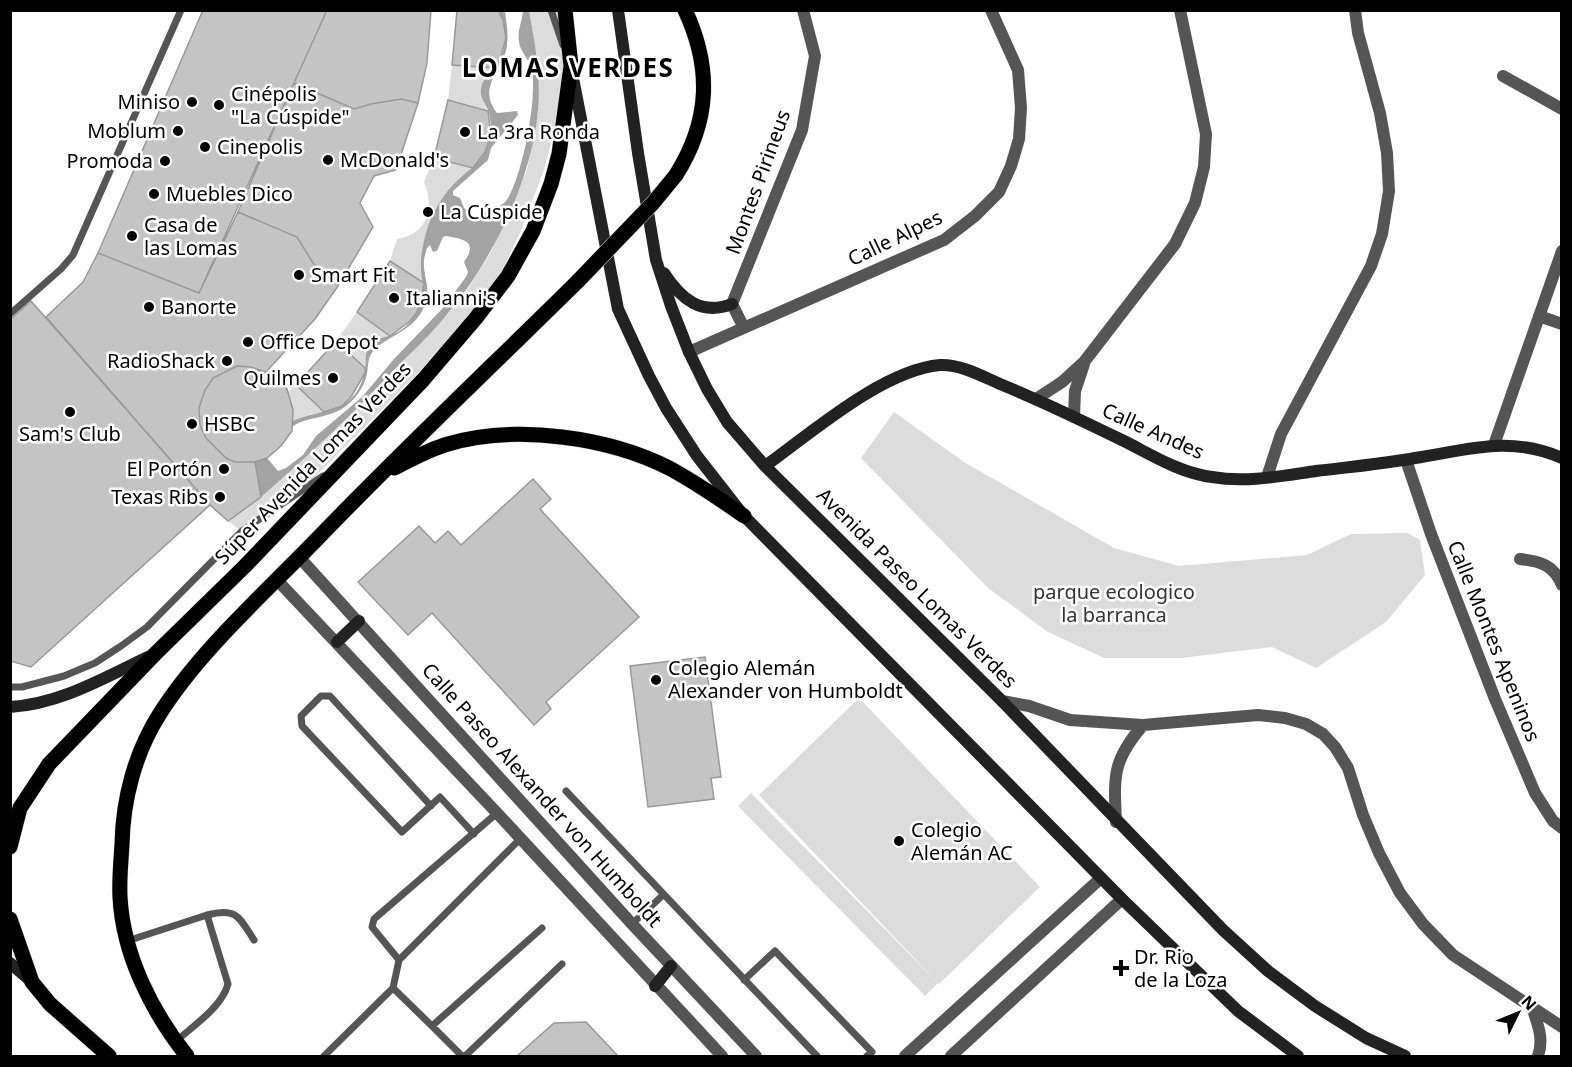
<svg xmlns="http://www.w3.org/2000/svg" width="1572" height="1067" font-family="'Noto Sans',sans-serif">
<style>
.green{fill:#dcdcdc}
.water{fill:#a3a3a3}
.building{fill:#c4c4c4;stroke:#999;stroke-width:1.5}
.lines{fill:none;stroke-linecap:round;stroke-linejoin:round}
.primary-casing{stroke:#dbdbdb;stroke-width:16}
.lane{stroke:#555;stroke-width:7}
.street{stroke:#555;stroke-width:12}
.secondary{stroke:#222;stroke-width:12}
.primary{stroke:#000;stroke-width:15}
.primary-bridge-casing{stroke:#dbdbdb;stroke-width:16;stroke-linecap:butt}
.primary-bridge{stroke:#000;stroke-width:15}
.poi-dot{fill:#000;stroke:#fff;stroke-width:2}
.labels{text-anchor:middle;stroke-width:5;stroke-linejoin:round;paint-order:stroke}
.poi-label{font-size:20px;fill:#000;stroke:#fff;text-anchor:start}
.street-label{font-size:20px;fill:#000;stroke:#fff}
.park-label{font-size:20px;fill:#333;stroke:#fff}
.district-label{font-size:26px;font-weight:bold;letter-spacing:1.5px;fill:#000;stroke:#fff}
</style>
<rect width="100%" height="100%" fill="#fff"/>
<path class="green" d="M529,11h28l9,53 -7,49 -15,57 -23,61 -19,40 -31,42 -53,60 -105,106 -73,51 -12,-9 33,-24 112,-104 76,-80 20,-26 22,-35 36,-82 6,-27 5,-32 -5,-78z
M452,65l43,3 -11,35 4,8 -40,-11z
M434,158l39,10c-30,23 -45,50 -49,87 -1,11 -2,18 0,28l-34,-22 7,-22c31,-5 38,-32 27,-57z
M357,312l33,24 -11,2 -14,23v7l-29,-27z
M296,385l28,27 -15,3 -16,6v-11l-5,-18z
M894,412l70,50 150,86 65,18 128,-11 44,-21 57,-1 12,7 5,35 -39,47 -70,46 -44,-21 -91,11h-77l-56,-26 -60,-44 -127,-130z
M859,698l181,189 -101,97 -180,-189z
M751,793l187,190 -13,13 -187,-190z"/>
<path class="water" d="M498,10l7,2c2,13 4,26 1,39 -7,23 -28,37 -9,62l20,-2 1,4 -27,33 -3,12 -35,31v4l7,3 4,10 10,8c7,0 28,-10 32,-15 16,-22 33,-108 25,-134 -3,-9 -11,-16 -12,-25 -2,-10 3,-21 4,-31h6c6,32 12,66 9,99 -5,67 -46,151 -89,202 -16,20 -35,38 -53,56 -43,46 -88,88 -135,129l-6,-35 12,-4 11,13 8,-3 17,-13 13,-19 46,-39 32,-38 48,-50 24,-32 2,-5 -4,-10c15,-21 -1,-23 -18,-26l-3,1 -6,14 -4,1 -3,-7 -3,3c-1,4 -3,9 -3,13 -1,18 8,26 0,46 -12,28 -43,29 -54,49 -2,4 -2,12 -3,18 -3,14 -13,28 -27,36 -14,8 -33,7 -47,16v-5c29,-13 61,-6 71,-47 3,-10 -1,-21 7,-30 7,-7 13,-6 20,-9 10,-3 19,-12 24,-20 14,-21 5,-32 6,-53 0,-12 4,-25 7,-36 6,-17 17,-34 30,-46 9,-9 19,-14 25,-25 8,-12 10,-31 5,-45 -3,-7 -8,-12 -7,-21 1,-10 9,-15 15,-22 12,-17 11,-38 2,-57z"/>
<path class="building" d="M203,10h124l-128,283 -101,-40z
M327,10h104l-4,53 -9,40 -17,-4 -30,5 -17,5 -60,-26z
M457,10h41l5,10 3,18 -6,22 -5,8 -43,-3z
M294,83l60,26 17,-5 30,-5 17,4 -22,67 -22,6 -14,27 13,24 -35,59 -25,-23 -16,-26 -59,-25z
M448,100l40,11 2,16 -2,17 -3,8 -12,16 -39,-10z
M238,212l59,25 16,26 25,23 -23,33 -49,53 -15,-5 -14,-1 -24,12 -8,12 -6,18 1,17 6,13 20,20 9,4h20l6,35 -33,24 -18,-16 -164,-188 37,-35 15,-29 101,40z
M390,261l34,22 -3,19 -4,10 -7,9 -20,15 -33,-24z
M31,301l179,204 -179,162 -21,-6v-341z
M336,341l29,27v5l-14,24 -9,9 -18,6 -28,-27z
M237,366l14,1 25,11 11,11 6,21 -1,21 -11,15 -14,12 -12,4h-20l-9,-4 -20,-20 -6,-13 -1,-17 6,-18 8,-12z
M533,479l18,20 -11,10 99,108 -93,85 5,7 -17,16 -102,-112 -24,22 -50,-53 61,-56 16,17 13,-12 13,14z
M705,657l16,120 -10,1 3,21 -66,8 -18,-141z
M586,1022l32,34h-101l37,-33z"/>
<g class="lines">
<g class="primary-casing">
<path id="primary" d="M676,175c34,-54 36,-107 9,-165
M394,468c18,-9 36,-19 54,-24 68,-20 161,-7 223,25 25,14 49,30 73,47
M10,847l10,-39 29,-44 106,-110 90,-88 178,-186 53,-62 32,-42 25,-45 18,-47 8,-30 12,-88 -6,-56
M10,919l22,63 18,22 59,52
M187,1056c-35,-44 -64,-101 -67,-159 -1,-17 1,-35 2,-53 1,-45 13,-91 37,-129 40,-64 107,-123 159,-177 85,-88 173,-171 260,-257"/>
</g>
<path class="lane" d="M551,10l12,35
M10,314l51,-45 12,-14 108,-245
M10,687h12l42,-11 31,-13 26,-17 26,-19 95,-96 81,-55
M566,791l251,265
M431,806l-101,-110h-9l-20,20 1,10 100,106 38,-35 34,37
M497,813l-123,106 -2,8 27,33 122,-122
M207,915c30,-8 32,2 47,25
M632,924l31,-29
M127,941l80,-26 21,69c-6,23 -35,42 -53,58
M744,980l31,-29 97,101 -5,4
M393,988l39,38 110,-98
M432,1026l30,30
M324,1056l69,-68 6,-28
M465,1056l97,-92"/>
<path class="street" d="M1503,76l59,33
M1539,316l23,8
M744,328l-12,-24 70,-174 13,-74 -12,-46
M689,352l255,-112 31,-24 24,-24 12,-26 8,-27 2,-31 -3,-38 -27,-60
M1036,399l26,-17 22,-20 91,-118 20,-41 9,-36 2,-33 -26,-124
M1074,417l1,-26 9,-27
M1494,445l68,-194
M1406,460l25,74 64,165 40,94 18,28 9,7
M1267,477l14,-43 90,-168 11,-32 7,-43 -2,-38 -7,-40 -22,-80 -3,-23
M300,558l332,366 124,132
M1520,559c20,2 34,6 42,26
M277,580l220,233 225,243
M1002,701l27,5 41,14 73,5 115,-10 27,3 21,6 17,10 12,13 13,21 15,47 16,38 21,40 23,31 30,31 109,72
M1116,822c-2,-46 -4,-61 27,-97
M1532,1007c6,18 12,32 6,49
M905,1056l196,-178
M951,1056l171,-157"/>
<path class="secondary" d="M618,10l20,143 18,107 15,46 18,46 18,37 20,33 38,44 237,235 221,229 45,41 47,35 51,32 39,18
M572,73l46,236 31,67 17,32 31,48 47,60 378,383 116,112 60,45
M664,273c17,26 37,43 68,31
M765,466c46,-33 118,-96 175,-101 20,-1 42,11 60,19 42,17 83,37 124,57 28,14 56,32 88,36 34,6 69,-1 104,-6 33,-4 66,-7 99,-13 52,-8 95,-23 147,0
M337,642l22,-21
M10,707c50,-3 94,-29 138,-50
M10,963l22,19
M655,986l16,-20"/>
<use href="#primary" class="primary"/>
<g class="primary-bridge-casing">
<path id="primary-bridge" d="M578,281l75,-78 23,-28"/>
</g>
<use href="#primary-bridge" class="primary-bridge"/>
</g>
<g class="poi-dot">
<circle cx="192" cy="102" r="6"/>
<circle cx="219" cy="105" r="6"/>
<circle cx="178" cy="131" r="6"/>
<circle cx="465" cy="132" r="6"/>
<circle cx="205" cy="147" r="6"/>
<circle cx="328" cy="160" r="6"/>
<circle cx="165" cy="161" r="6"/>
<circle cx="154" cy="194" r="6"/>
<circle cx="428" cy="212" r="6"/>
<circle cx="132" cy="236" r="6"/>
<circle cx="299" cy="275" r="6"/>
<circle cx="394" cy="298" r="6"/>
<circle cx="149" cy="307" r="6"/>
<circle cx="248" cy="342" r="6"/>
<circle cx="227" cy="361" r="6"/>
<circle cx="333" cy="378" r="6"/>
<circle cx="70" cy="412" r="6"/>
<circle cx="192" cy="424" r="6"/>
<circle cx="224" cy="469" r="6"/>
<circle cx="220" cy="497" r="6"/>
<circle cx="656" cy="680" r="6"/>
<circle cx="899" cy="841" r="6"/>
<path d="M1118 959h6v6h6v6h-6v6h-6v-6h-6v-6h6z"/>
</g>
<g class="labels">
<g class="poi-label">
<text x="231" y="101">Cinépolis<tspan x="231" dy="23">"La Cúspide"</tspan></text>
<text x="180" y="109" text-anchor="end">Miniso</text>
<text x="166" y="138" text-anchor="end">Moblum</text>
<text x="477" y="139">La 3ra Ronda</text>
<text x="217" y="154">Cinepolis</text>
<text x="340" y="167">McDonald's</text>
<text x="153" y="168" text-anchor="end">Promoda</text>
<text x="166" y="201">Muebles Dico</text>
<text x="440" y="219">La Cúspide</text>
<text x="144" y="232">Casa de<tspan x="144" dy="23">las Lomas</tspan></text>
<text x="311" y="282">Smart Fit</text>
<text x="406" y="305">Italianni's</text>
<text x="161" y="314">Banorte</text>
<text x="260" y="349">Office Depot</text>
<text x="215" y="368" text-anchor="end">RadioShack</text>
<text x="321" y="385" text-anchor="end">Quilmes</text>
<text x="204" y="431">HSBC</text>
<text x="70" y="441" text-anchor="middle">Sam's Club</text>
<text x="212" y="476" text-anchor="end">El Portón</text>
<text x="208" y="504" text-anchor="end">Texas Ribs</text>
<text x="668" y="675">Colegio Alemán<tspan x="668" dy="23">Alexander von Humboldt</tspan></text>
<text x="911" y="837">Colegio<tspan x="911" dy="23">Alemán AC</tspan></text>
<text x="1134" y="964">Dr. Rio<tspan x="1134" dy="23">de la Loza</tspan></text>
</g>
<g class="street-label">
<text transform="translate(758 182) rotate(-70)" y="7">Montes Pirineus</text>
<text transform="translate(895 238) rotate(-26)" y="7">Calle Alpes</text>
<text transform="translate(1153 431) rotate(24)" y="7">Calle Andes</text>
<text transform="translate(313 463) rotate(-46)" y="7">Súper Avenida Lomas Verdes</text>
<text transform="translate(917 588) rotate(45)" y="7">Avenida Paseo Lomas Verdes</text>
<text transform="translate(1494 641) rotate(68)" y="7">Calle Montes Apeninos</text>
<text transform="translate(542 795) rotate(48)" y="7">Calle Paseo Alexander von Humboldt</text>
</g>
<g class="park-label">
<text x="1114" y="599">parque ecologico<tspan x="1114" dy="23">la barranca</tspan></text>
</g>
<g class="district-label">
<text x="568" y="77">LOMAS VERDES</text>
</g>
</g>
<rect width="1572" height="1067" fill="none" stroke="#000000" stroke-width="24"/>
<g transform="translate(1518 1013) rotate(47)" stroke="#ffffff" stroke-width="4.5" paint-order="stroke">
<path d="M0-4.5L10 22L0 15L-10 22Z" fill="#000000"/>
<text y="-9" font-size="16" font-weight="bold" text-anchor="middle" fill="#000000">N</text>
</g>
</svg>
